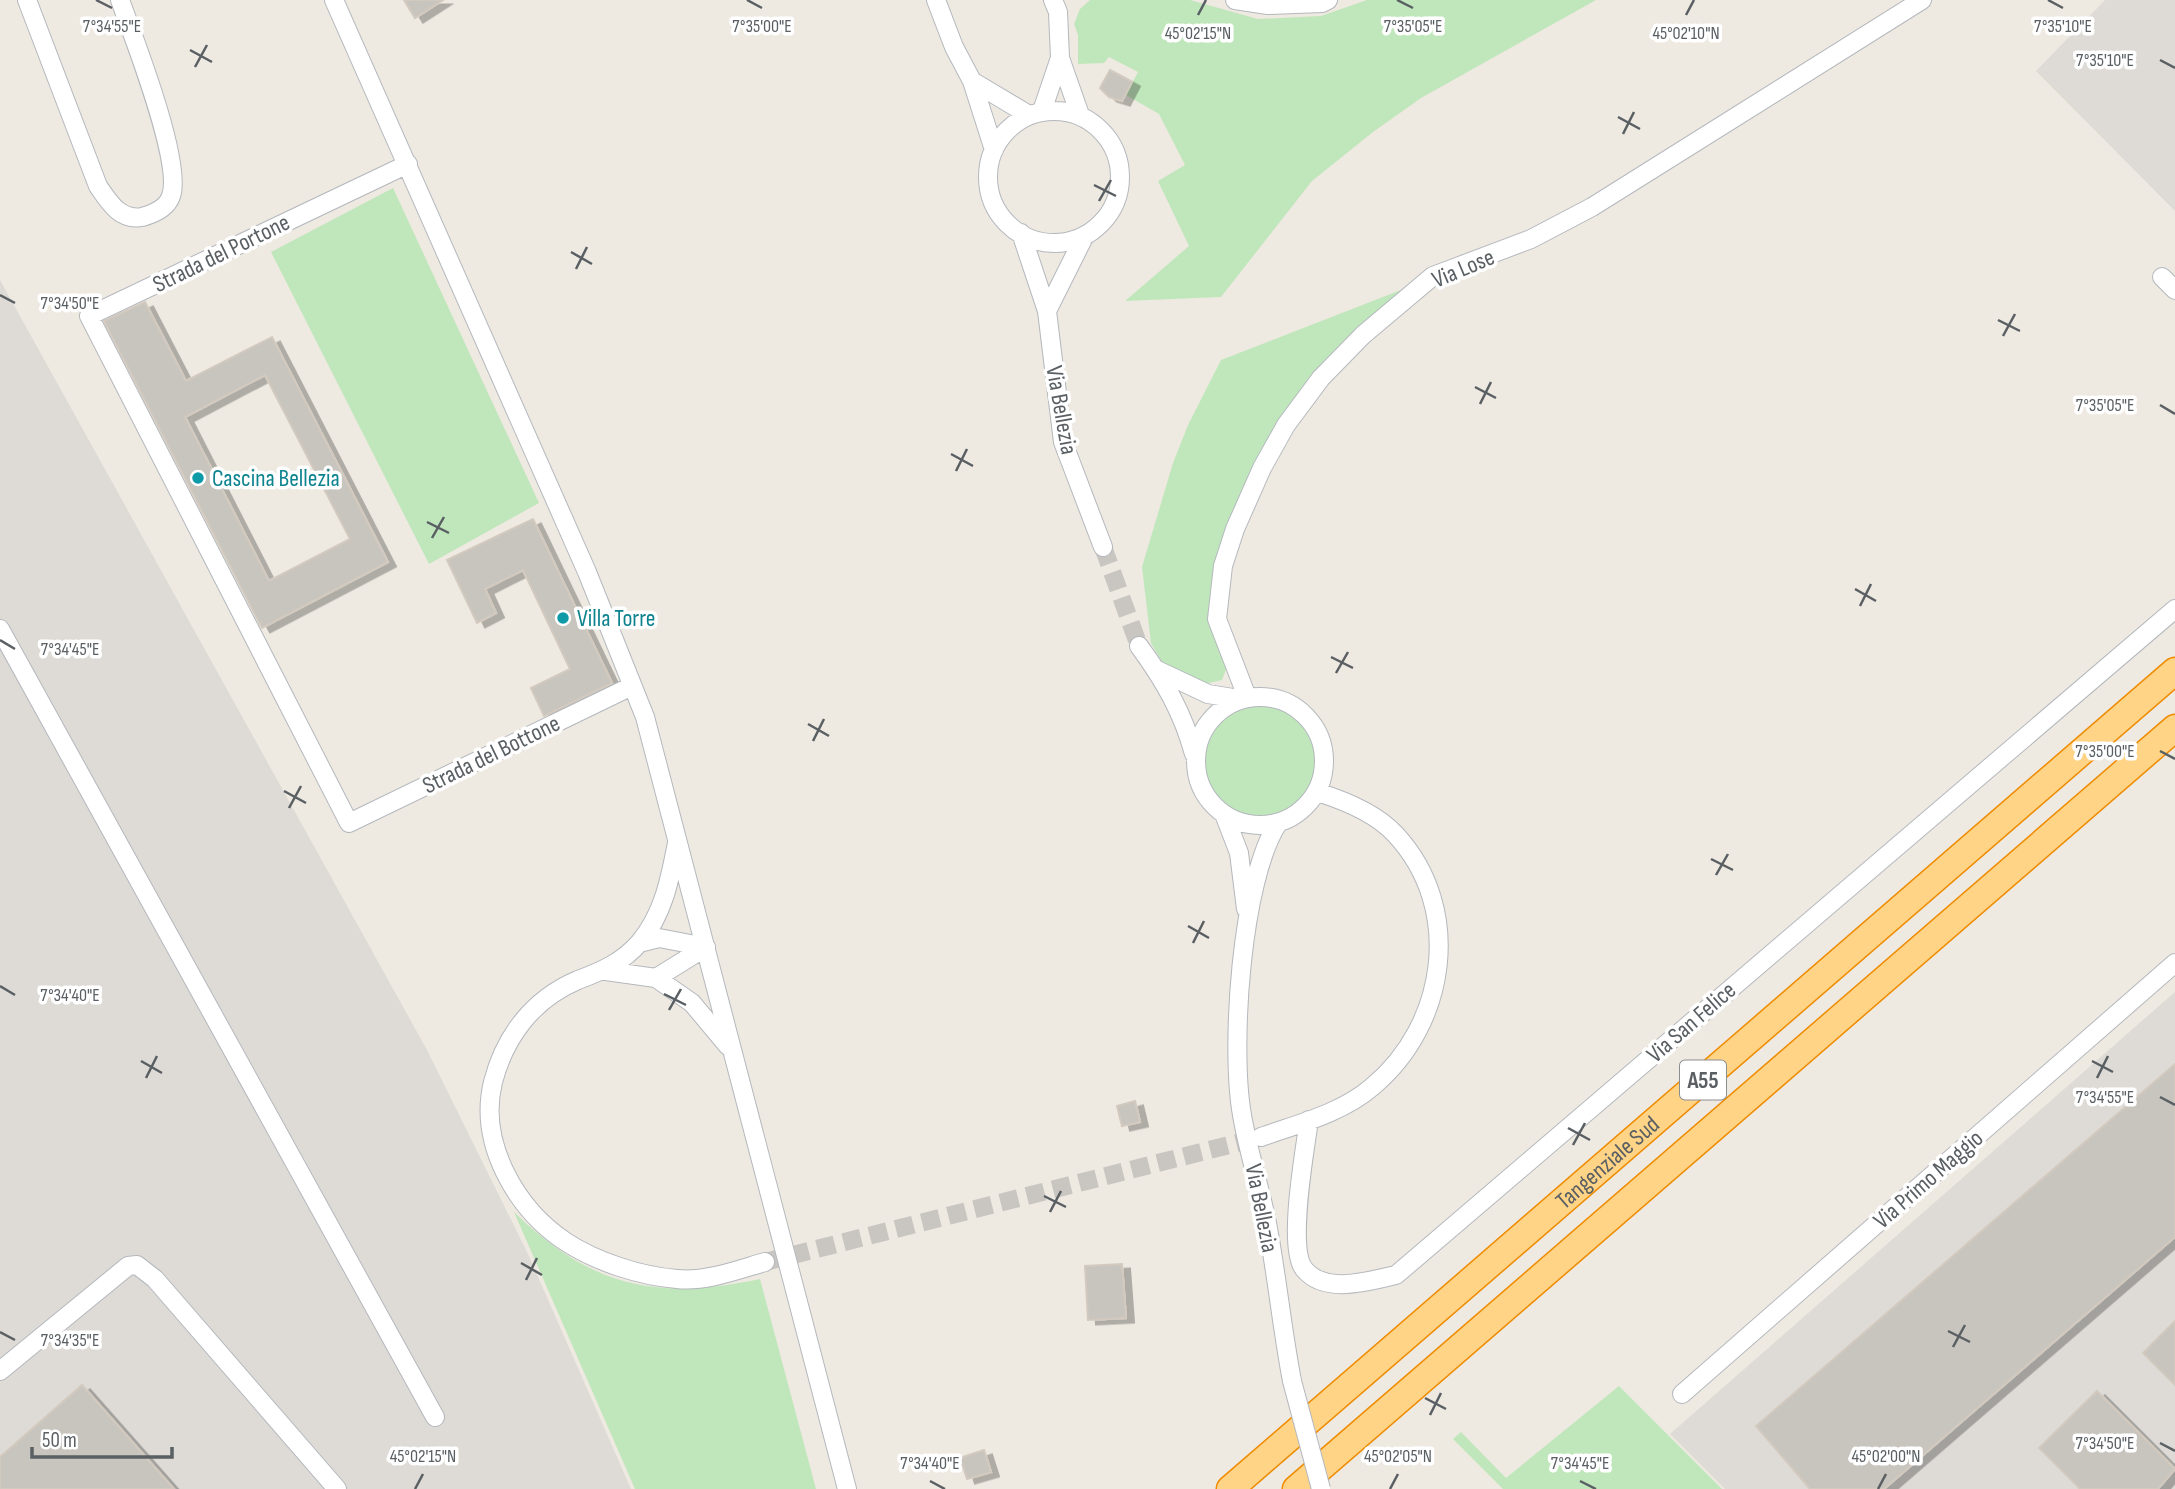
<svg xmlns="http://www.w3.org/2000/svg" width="2175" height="1489" font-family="'Sofia Sans Condensed',sans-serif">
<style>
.industrial{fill:#dedbd6}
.green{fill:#c0e7bb}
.building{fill:#c8c4be;stroke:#d3cabf;stroke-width:2;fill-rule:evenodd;filter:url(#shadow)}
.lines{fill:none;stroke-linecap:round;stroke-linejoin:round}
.minor-tunnel{stroke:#c9c6c2;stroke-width:18;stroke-dasharray:18 9;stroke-linecap:butt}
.minor-casing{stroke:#b4b8bd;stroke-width:20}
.highway-casing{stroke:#ee8b00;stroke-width:29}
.minor{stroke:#fff;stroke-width:18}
.highway{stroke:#ffd486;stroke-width:26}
.minor-bridge-casing{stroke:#b4b8bd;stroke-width:20;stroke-linecap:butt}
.minor-bridge{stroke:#fff;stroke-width:18}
.ticks{fill:none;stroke:#595f63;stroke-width:2.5}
.culture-dot{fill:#0f9aa8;stroke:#fff;stroke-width:2.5}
.labels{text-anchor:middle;stroke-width:7;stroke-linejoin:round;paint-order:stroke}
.shield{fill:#fff;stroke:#8b8f92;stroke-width:2}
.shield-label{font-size:23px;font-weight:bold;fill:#595f63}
.street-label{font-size:24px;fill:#595f63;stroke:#fff}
.culture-label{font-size:24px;fill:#0d838f;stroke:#fff;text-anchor:start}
.ticks-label{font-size:18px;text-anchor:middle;fill:#595f63;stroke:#fff;stroke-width:7;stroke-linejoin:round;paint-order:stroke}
</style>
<defs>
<filter id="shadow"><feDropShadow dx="8" dy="4.5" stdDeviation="0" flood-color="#0004"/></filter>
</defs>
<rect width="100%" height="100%" fill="#eee9e1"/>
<path class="industrial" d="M2105,0h70v211l-139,-140z
M0,280l427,770 101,204 103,235h-631z
M2175,992v497h-450l-55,-55z"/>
<path class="green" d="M1090,0h100l68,19 63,-3 46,-16h229l-175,98 -48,34 -61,49 -91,116 -96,4 64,-55 -31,-65 27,-16 -26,-51 -33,-19 12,-23 -29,-15 -5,6 -26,1v-29l-4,-11 6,-15z
M393,188l146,315 -110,61 -158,-312z
M1406,288l-90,85 -99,191 -9,56 16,34 3,13 -5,13 -22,5 -34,-16 -15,-26 -9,-76 31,-104 15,-38 33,-65z
M1196 761a64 64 0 1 1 128 0a64 64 0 1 1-128 0Z
M514,1212c77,75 142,89 246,67l56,210h-181z
M1619,1386l103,103h-219l-50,-50 8,-7 45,46z"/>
<path class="building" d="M404,0h39l-28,18z
M1110,70l22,12 -10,19 -13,-4 -9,-9z
M145,302l41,79 86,-44 116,225 -126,66 -158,-307zM265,375l85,164 -81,42 -84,-164z
M533,519l79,164 -68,33 -13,-28 39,-19 -47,-99 -38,19 11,24 -19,10 -30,-63z
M2175,1064v173l-291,252h-74l-54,-63z
M1135,1101l5,21 -18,4 -5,-20z
M1122,1264l4,54 -38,2 -3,-54z
M2175,1321v64l-32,-32z
M82,1385l92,104h-174v-32z
M2097,1391l78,78 -17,20h-78l-41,-41z
M984,1450l7,22 -24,7 -7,-21z"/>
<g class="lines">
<path class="minor-tunnel" d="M1103,547l36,99
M765,1262l496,-125"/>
<g class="minor-casing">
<path id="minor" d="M27,0l71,186c11,16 22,35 44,31 11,-3 25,-9 29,-21 12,-33 -38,-160 -51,-196
M334,0l253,572 58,145 202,772
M936,0l18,47 18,34 22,69
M1053,0l5,12 2,46
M1235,0l33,5 54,-2 6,-3
M972,81l57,34
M1042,111l18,-53 20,57
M988 177a66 66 0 1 1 132 0a66 66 0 1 1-132 0Z
M408,164l-319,152 260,507 283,-137
M1021,233l26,78 16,131 40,105
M2162,277l13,13
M1047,311l38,-76
M0,629l435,788
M1139,646c25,34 44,67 55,108
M1157,670l51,24 31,5
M1196 761a64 64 0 1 1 128 0a64 64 0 1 1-128 0Z
M1247,697l-30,-78 6,-53 12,-37 27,-61 24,-43 35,-47 42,-43 70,-59 98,-37 61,-32 330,-207
M1224,814l15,39 7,56
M1278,823c-37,57 -48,224 -36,292 6,36 18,72 25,108 10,53 15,106 25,158
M677,843c-7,35 -13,70 -37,99 -17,20 -38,29 -62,38 -45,19 -73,56 -85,102 -15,61 23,127 73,160 31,20 74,34 111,37 29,3 60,-9 88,-17
M639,943l20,-5 47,9
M606,971l50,7 36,25 36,43
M656,978l50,-31
M1309,1120c-4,30 -22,127 -5,149 21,26 65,12 92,6l779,-666
M1261,1137c37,-13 81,-24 111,-50 75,-62 92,-178 24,-252 -19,-21 -53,-35 -79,-43
M0,1371l128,-105 9,-1 18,14 182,210
M1682,1394l493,-431"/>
</g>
<g class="highway-casing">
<g id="highway">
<path id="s1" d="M1230,1489l945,-818"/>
<path d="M1296,1489l879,-761"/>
</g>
</g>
<use href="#minor" class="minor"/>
<use href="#highway" class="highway"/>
<g class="minor-bridge-casing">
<path id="minor-bridge" d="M1292,1381l29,108"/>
</g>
<use href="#minor-bridge" class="minor-bridge"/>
</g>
<path class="ticks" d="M96,0l16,8M747,0l15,8M1397,0l16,8M2048,0l15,8M1198,15l8,-15M1686,15l8,-15M190,50l22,12M2160,60l15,8M195,67l12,-22M1618,117l22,12M1623,134l11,-22M1094,185l22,11M1099,201l12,-21M571,252l21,12M576,269l11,-22M0,295l15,8M1998,320l22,11M2003,336l12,-22M1475,387l21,11M1480,404l11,-22M2160,405l15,9M951,454l22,12M956,471l11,-22M427,522l22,11M432,538l12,-21M1855,589l21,12M1860,606l11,-22M0,640l15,9M1331,657l22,11M1336,673l12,-21M808,724l21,12M813,741l11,-22M2160,751l15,8M284,791l22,12M289,808l12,-22M1711,859l22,11M1716,875l12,-21M1188,926l21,12M1193,943l11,-22M0,986l15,9M664,994l22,11M669,1010l12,-21M141,1061l21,12M2092,1061l21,11M146,1078l11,-22M2097,1078l11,-22M2160,1097l15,8M1568,1128l22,12M1573,1145l12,-22M1044,1196l22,11M1050,1212l11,-21M521,1263l21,12M526,1280l11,-22M1948,1331l22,11M0,1332l15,8M1953,1347l12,-22M1425,1398l21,11M1430,1415l11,-22M2160,1443l15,8M930,1481l15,8M1580,1481l16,8M415,1489l8,-15M1390,1489l8,-15M1878,1489l8,-15"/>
<g class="culture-dot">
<circle cx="198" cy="478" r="7"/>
<circle cx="563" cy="618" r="7"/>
</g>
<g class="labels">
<rect class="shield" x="1680" y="1060.5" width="46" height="39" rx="5"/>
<g class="shield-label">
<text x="1703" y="1088">A55</text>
</g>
<g class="street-label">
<text transform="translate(221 253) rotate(-26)" y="8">Strada del Portone</text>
<text transform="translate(1463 268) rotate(-23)" y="8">Via Lose</text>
<text transform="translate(1062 410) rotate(80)" y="8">Via Bellezia</text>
<text transform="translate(491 754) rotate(-26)" y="8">Strada del Bottone</text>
<text transform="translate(1691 1022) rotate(-41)" y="8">Via San Felice</text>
<text dy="8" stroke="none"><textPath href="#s1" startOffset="499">Tangenziale Sud</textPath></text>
<text transform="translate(1928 1179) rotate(-41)" y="8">Via Primo Maggio</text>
<text transform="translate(1262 1208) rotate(79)" y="8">Via Bellezia</text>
</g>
<g class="culture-label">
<text x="212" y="486">Cascina Bellezia</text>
<text x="577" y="626">Villa Torre</text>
</g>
</g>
<g class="ticks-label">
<text x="112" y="32">7°34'55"E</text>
<text x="762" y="32">7°35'00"E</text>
<text x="1413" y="32">7°35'05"E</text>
<text x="2063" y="32">7°35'10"E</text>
<text x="1198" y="39">45°02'15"N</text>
<text x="1686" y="39">45°02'10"N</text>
<text x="2105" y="66">7°35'10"E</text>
<text x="70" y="309">7°34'50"E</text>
<text x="2105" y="411">7°35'05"E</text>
<text x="70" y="655">7°34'45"E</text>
<text x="2105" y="757">7°35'00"E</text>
<text x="70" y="1001">7°34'40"E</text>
<text x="2105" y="1103">7°34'55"E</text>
<text x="70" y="1346">7°34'35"E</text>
<text x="2105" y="1449">7°34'50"E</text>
<text x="423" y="1462">45°02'15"N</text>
<text x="1398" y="1462">45°02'05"N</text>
<text x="1886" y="1462">45°02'00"N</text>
<text x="930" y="1469">7°34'40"E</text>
<text x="1580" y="1469">7°34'45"E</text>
</g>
<path d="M32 1447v10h140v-10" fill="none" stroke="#595f63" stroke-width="3.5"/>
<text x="42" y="1447" font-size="21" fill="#595f63" stroke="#ffffff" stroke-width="5" paint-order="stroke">50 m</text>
</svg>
